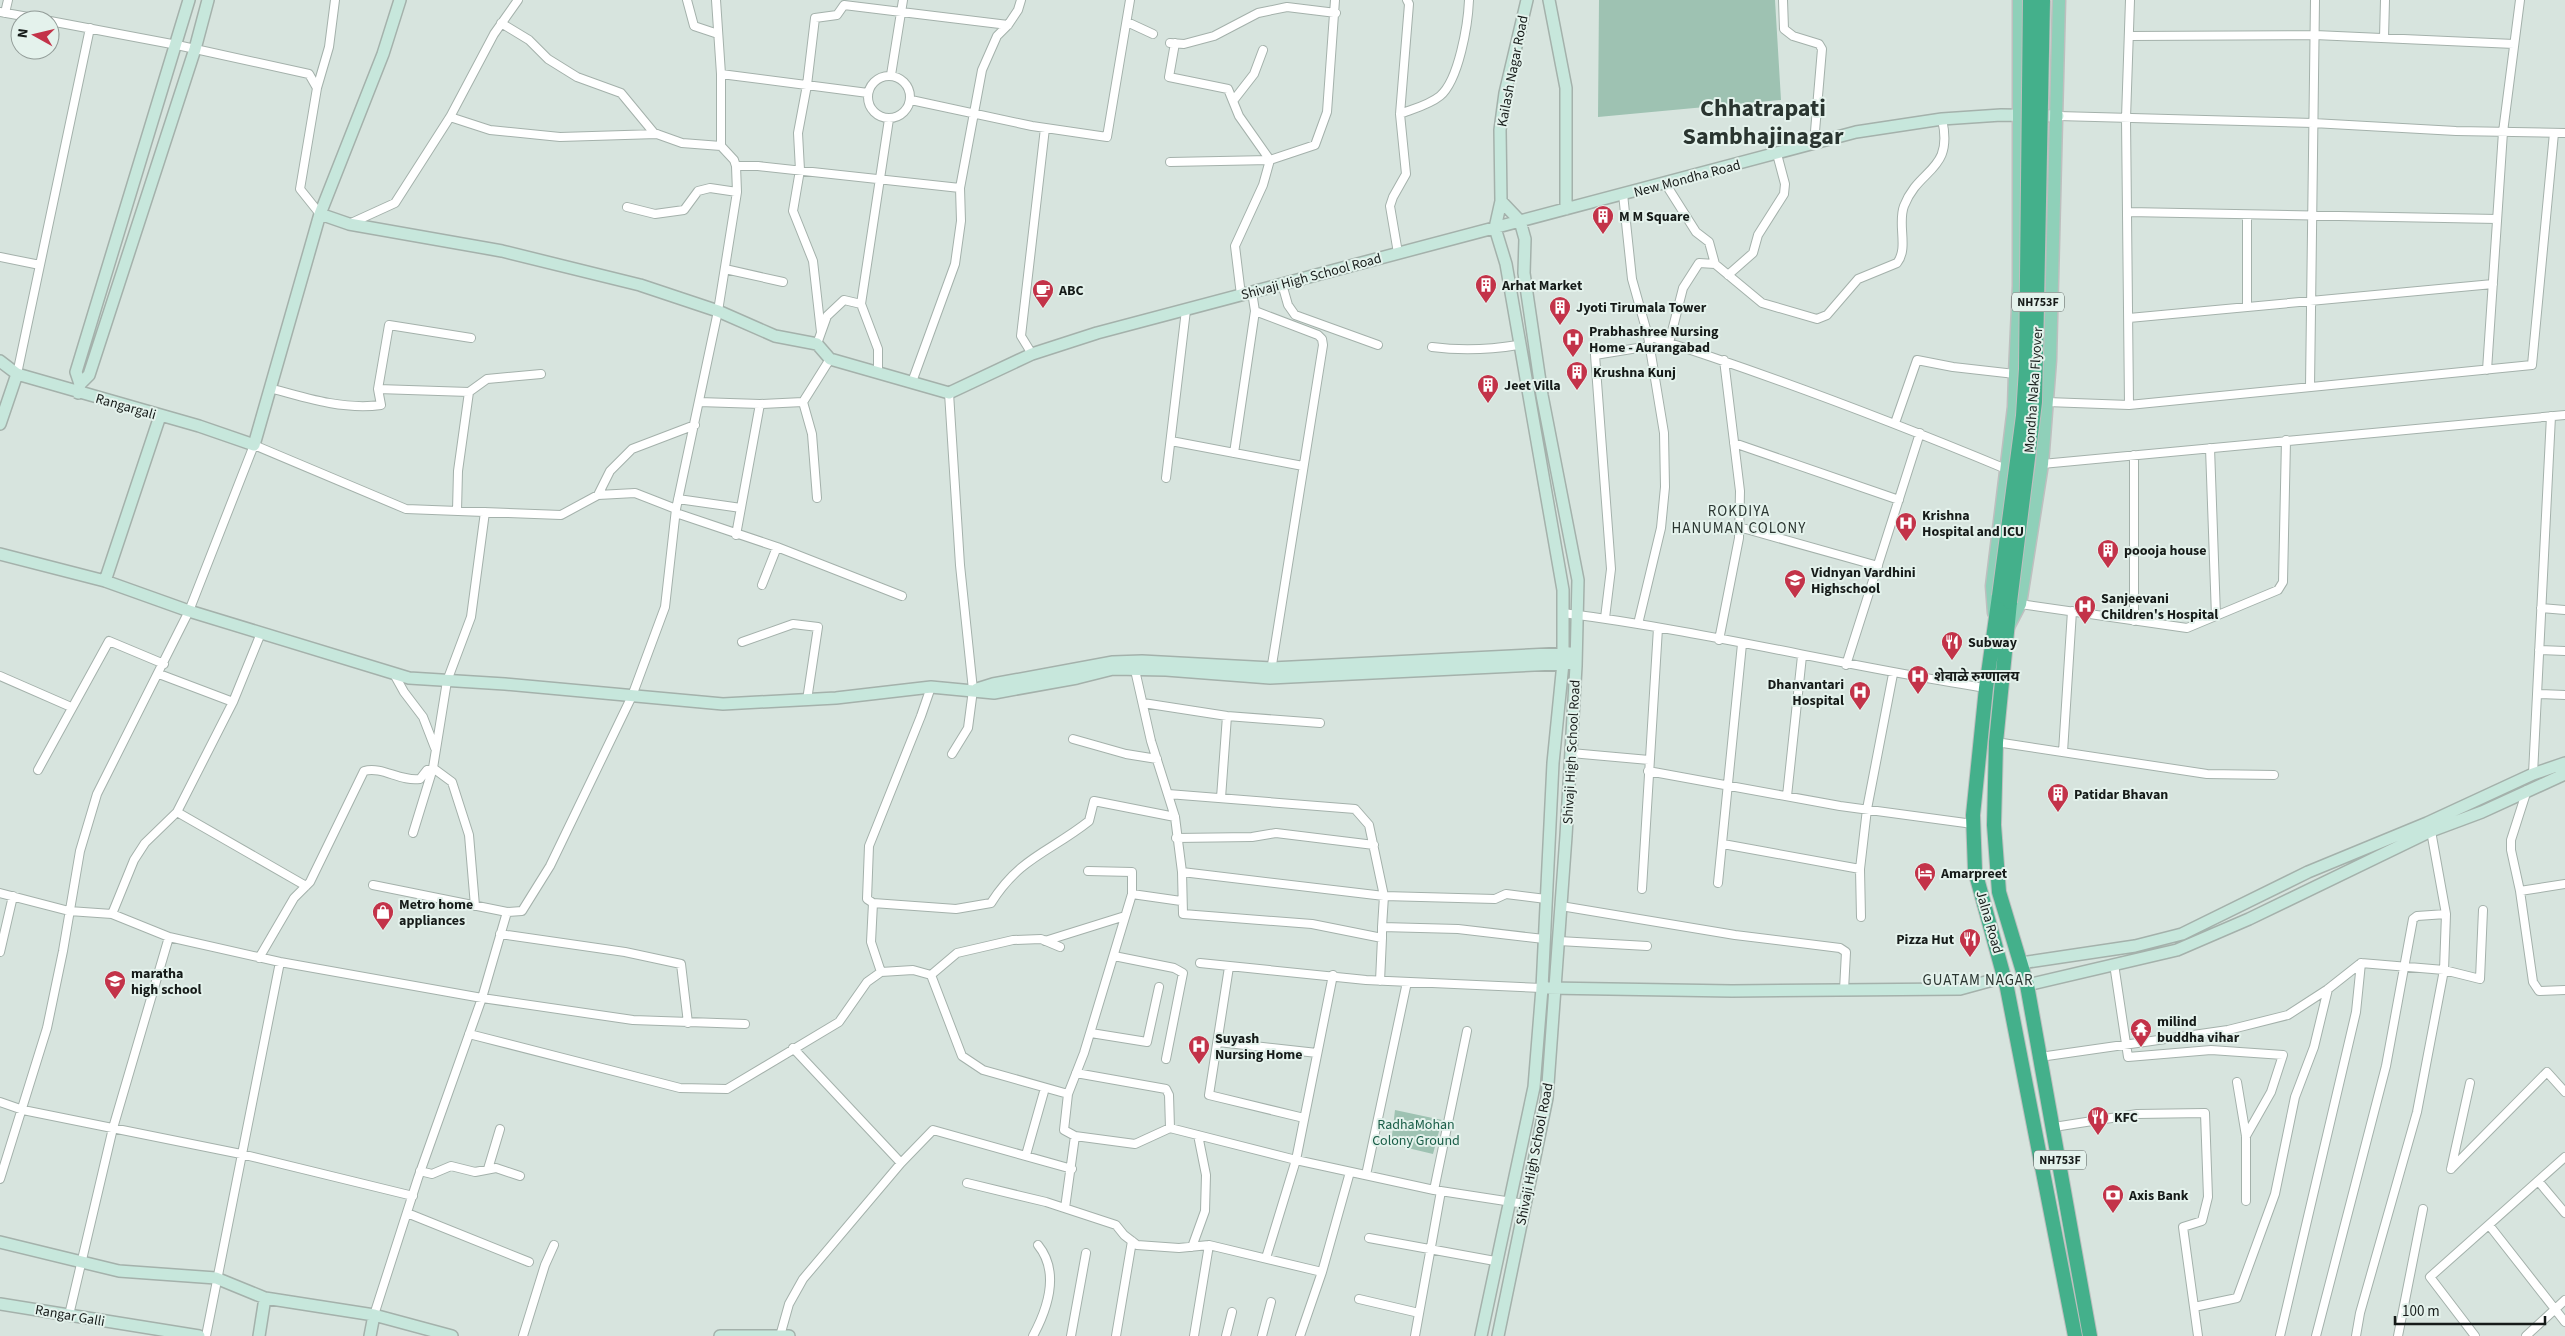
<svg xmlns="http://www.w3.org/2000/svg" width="2565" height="1336" font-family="'Source Sans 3','Noto Sans Devanagari',sans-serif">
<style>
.green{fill:#9ec2b2}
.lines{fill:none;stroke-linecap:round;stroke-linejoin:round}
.street-casing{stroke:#a4b1ab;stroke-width:10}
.secondary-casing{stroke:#a4b1ab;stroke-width:14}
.primary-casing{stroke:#bebfbf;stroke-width:15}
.highway-casing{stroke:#bebfbf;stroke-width:16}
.street{stroke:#fff;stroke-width:8}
.secondary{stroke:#c7e7dc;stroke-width:11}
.primary{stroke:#8fd0b9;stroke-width:12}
.highway{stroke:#44b08b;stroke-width:14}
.highway-bridge-casing{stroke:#bebfbf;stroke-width:16;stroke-linecap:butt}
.highway-bridge{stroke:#44b08b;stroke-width:14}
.labels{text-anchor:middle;stroke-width:4;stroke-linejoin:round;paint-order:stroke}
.shield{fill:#e4f2ec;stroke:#545c58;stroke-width:1}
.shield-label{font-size:12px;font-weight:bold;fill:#161b19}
.street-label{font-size:14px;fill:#161b19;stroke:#e4f2ec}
.poi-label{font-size:14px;font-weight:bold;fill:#161b19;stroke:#e4f2ec;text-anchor:start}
.park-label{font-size:14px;fill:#195d47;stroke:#e4f2ec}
.neighbourhood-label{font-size:15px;letter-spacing:1px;fill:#2a3530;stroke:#e4f2ec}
.town-label{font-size:24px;font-weight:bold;fill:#2a3530;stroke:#e4f2ec}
</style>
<rect width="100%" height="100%" fill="#d7e4de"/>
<path class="green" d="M1599,0h176l6,100 -183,17z
M1395,1110l47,10 -9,34 -42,-10z"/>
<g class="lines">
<g class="street-casing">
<path id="street" d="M687,0l7,26 24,8
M1783,0l1,29 9,7 26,8 3,5 -8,94
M0,12l45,8
M5,13l3,-13
M50,21l127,24 132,29 8,14 -17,101 20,25
M1127,22l26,12
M501,23l28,17 19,19 29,18 44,16 33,40 28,10 39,3
M2129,36l186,-1 199,9
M2384,38l1,-38
M1170,43l14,1 30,-8 44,-23 29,-6 49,6
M1175,43l-6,34 59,12 11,27 31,44 -7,25 -28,61 6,49
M721,74l147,19
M891,75l12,-75
M868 97a21 21 0 1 1 42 0a21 21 0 1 1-42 0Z
M317,88l12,-41 6,-47
M911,100l121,26 75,11 23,-137
M1233,101l21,-27 9,-24
M1400,114c13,-5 29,-9 40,-18 19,-16 28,-72 29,-96
M2058,116l255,7 143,8 109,2
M450,117l40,13 70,7 97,-3
M1170,162l100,-2 45,-15 12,-33 8,-112
M736,166h22l202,22
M1665,183l31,49 13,10 6,22
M1623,194l9,85 16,57 16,97 1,54 -4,41 -23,96
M627,207l28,7 29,-4 14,-19 12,-3 27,4
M2128,212l369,7
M349,224l46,-21 55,-86 44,-83 24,-34
M1398,253l-8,-47 3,-9 13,-23 -6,-60 9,-110 -2,-4
M0,257l40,8
M725,269l58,13
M1728,275l25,-22 5,-18 26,-41 1,-10 -8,-30
M1282,284l6,21 7,10 83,30
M1252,292l3,19 63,24 4,4 1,6 -52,326
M861,304l28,-185
M2247,307v-92
M2129,318l364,-34
M821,332l-8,-71 -20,-50 7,-41 -2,-37 9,-48 8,-67 22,-3 7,-10 164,20
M1648,336c122,39 240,84 358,133
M1669,343l14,-55 16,-25 16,1 47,39 55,16 10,-4 31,-36 39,-16c12,-15 0,-39 7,-57 15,-39 50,-34 38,-87
M817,344l10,-28 17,-16 17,4 17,45v23
M1432,347c30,4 56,3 86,-2
M1032,354l-11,-18 24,-208
M2487,370l16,-238 17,-132
M17,374l73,-346
M912,382l43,-118 6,-43 -1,-33 22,-118 15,-34 11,-11 10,-15 3,-10
M2310,387l5,-387
M270,388c36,10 73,22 111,17l-3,-16 11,-64 82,13
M378,389l91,3
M949,393l11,172 13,125 -5,38 -16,26
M699,402l61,2
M803,402l9,32 5,64
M2047,402l82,3 403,-40 22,-232
M2129,405l-3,-287 4,-118
M1895,423l22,-63 36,7 62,7
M1171,441l132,25
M1734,443l165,57
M2210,448l6,168
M1234,453l21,-142
M2134,455v166
M2042,464l523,-49
M1166,478l20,-168
M598,495l12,-24 22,-22 63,-24
M678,499l63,9
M457,511l1,-40 11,-79 18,-13 54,-5
M676,513l101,34 125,49
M1739,527l139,39
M736,535l24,-131 43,-2 27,-43
M762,585l15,-38
M2020,604l167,24 91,-38 5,-8 3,-142
M2541,608l24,2
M1563,613c142,18 281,53 423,75
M1605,618l6,-49 -16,-214 55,-9
M1719,640l20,-102 1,-47 -16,-131
M742,642l51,-18 25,3 -11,73
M2539,650l26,1
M1846,665l74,-232
M1135,670l16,71 24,76 7,55 1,42 129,10 70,14v-11l76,2 86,10
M159,674l74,28
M394,674l10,18 19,25 12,31
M0,676l71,31
M931,687l-10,29 -52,130 -2,53 6,4 83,6 35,-6c29,-46 59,-51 98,-82l5,-20 81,16
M2537,694l28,1
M1143,703l84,13 93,7
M1073,739l53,15 31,5
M1996,742l211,32 67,1
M2063,752l9,-141
M1571,753l78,7
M38,770l71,-129 55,23
M1648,771l192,35 133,18
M2533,774l18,-358
M2527,790l-16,50v10l9,41 13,91 6,9 26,-1
M1168,794l187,15 14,16 15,71 -2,31
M1787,796l15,-140
M1221,798l6,-82
M177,812l129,74
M413,833l20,-65 14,-87 24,-64 14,-105
M1176,838l76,-1 24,-4 98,12
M1723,844l137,25
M1088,871l44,1v22
M1182,872l202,24 111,3 11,-5 40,5
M1718,883l24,-239
M373,885l134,27
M1642,889l16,-261
M2520,891l45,-7
M0,893l69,18 43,3 57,23 111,25 202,36 151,22 112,4
M873,903l-2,39 10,30
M1561,906l174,29 105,13 6,4 -2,38
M112,914l22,-54 11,-17 32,-31 56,-110 28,-69
M1861,917l-1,-48 7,-60 26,-135
M500,934l125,18 56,12 7,59
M1045,941l80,-25
M1559,941l88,5
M0,952l13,-56
M1114,956l60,12 9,5 -17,86
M259,958l35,-60 16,-16 54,-111c19,-5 36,11 56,8l7,-9 6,-2 19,14 17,53 6,71
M1200,963l166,17 176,8
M2114,964l14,93 83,-7 72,5 -12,37 -25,44
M1229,967l-20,128 95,23
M931,975l26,-22 56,-13 28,-1 19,8
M1380,981l2,-43
M1091,1033l56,9 12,-55
M469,1034l211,54 47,1 112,-67 28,-40 14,-10 32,-2 18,5 31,81 21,14 85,24 -4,36 11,6 60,8 35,-16 126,32 138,30 91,14
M1218,1042l99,11
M793,1048l108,115
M2040,1057l188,-27 60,-15 40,-26 33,-26 83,7 36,9 3,-69
M1076,1073l90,16 3,6 1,33
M2237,1082l9,54v65
M1068,1094l16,-41 48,-159 49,7
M0,1102l23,8 218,44 172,42
M2054,1127l83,-13 68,-1 3,84 -6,24 -19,6 15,109
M1026,1155l19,-67
M488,1169l12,-40
M2451,1169l96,-97 18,20
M2451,1169l19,-86
M420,1171l12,3 19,-8 24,6 21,-4 24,8
M1366,1175l41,-193
M0,1179l47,-151 16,-77 17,-100 17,-57 92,-183 65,-166 152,64 155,6 37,-20 37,-2 41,16
M2539,1182l26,31
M967,1183l79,19 70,23 8,10 13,10 42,3 30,-3 113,27
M1434,1190l33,-159
M1065,1208l10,-72
M407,1213l122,49
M2489,1225l76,97
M1369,1238l126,23
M1192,1247l13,-36 1,-36 -8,-40
M1266,1258l30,-98 37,-185
M1359,1299l60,14
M2194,1307l43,-9 38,-104 20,-97 19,-50 14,-58
M69,1315l44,-187 56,-191
M374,1315l44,-137 64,-180 25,-86 15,-1 28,-45 82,-170 33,-89 11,-98 42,-198 19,-119 -1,-26 -2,-6 -13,-14v-72l-5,-74
M206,1336l74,-374
M523,1336l22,-71 9,-20
M780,1336l9,-32 14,-25 98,-116 32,-33 139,39
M1033,1336c15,-28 27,-64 5,-91
M1071,1336l15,-83
M1116,1336l16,-95
M1194,1336l15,-91
M1226,1336l6,-24
M1262,1336l9,-34
M1300,1336l22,-64 28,-100
M1415,1336l26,-145
M2280,1336l76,-324 5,-49
M2316,1336l70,-270 27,-147 4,-3 29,-2
M2356,1336l4,-23 57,-201 27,-142 2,-56 -15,-83
M2398,1336l25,-127
M2475,1336l-45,-59 135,-120
M2526,1336l39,-36"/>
</g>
<g class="secondary-casing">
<path id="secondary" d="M1549,0l17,88v121
M320,214l29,10 153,27 138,34 78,26 57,25 42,8 13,15 119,34 83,-39 65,-21 759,-201 86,-13 59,-4 57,1
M0,361l17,13 182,52 55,19 66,-231 63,-160 17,-54
M80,384l-4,-12 113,-372
M78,393l2,-9 9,-9 106,-326 13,-49
M0,424l17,-50
M0,554l105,27 84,30 220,67 96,6 218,20 113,-6 95,-11 63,6 83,-15 36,-9 53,1 104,8 306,-15
M105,581l55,-165
M977,689l16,-5 120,-22 29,-1 130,7 298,-15
M2021,963l114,-17 47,-12 126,-62 119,-49 106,-49 32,-11
M2027,985l150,-35 72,-31 182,-88 51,-19 83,-38
M1548,988l184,3 228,-2 44,-12
M0,1242l119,29 97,7 49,20 109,17 78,21
M0,1304l199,32
M259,1336l6,-38
M370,1336l4,-21
M720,1336h69
M1481,1336l53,-249 8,-99 11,-225 10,-100v-73l-57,-326 -11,-36 6,-27 -1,-71 5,-37 22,-93
M1498,1336l49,-238 19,-262 10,-170 2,-86 -36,-185 -18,-122 1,-34 -5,-18 -19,-20"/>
</g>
<g class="primary-casing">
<path id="primary" d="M1994,613l-2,-27 22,-179 1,-33 4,-88v-286
M2008,627l12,-23 22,-140 8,-104 9,-360"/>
</g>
<g class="highway-casing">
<path id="highway" d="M1999,596l-13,92 -13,127 2,56 32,117 68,348
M2010,602l-14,140 -2,83 5,67 28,93 63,351"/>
</g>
<use href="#street" class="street"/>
<use href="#secondary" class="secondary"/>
<use href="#primary" class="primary"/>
<use href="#highway" class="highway"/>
<g class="highway-bridge-casing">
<path id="highway-bridge" d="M1999,596l24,-180 3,-47 4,-369
M2010,602l25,-200 8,-402"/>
</g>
<use href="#highway-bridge" class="highway-bridge"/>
</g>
<defs>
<g id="building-pin" transform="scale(1.125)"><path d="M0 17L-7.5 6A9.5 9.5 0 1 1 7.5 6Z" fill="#c33349" stroke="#e4f2ec"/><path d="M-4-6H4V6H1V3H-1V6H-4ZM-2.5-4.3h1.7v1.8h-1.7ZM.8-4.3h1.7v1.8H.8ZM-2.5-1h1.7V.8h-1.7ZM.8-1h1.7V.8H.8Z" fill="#fff"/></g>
<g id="cafe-pin" transform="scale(1.125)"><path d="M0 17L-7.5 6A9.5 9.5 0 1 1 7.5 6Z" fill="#c33349" stroke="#e4f2ec"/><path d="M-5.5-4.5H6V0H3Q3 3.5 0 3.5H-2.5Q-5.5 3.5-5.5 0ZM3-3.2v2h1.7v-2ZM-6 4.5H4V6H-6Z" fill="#fff"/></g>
<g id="hospital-pin" transform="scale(1.125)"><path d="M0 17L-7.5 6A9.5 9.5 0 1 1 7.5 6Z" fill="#c33349" stroke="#e4f2ec"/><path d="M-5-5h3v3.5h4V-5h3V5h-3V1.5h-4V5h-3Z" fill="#fff"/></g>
<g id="school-pin" transform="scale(1.125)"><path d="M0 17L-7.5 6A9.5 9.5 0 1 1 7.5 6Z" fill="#c33349" stroke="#e4f2ec"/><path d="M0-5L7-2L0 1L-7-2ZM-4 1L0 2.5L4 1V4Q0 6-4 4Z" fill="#fff"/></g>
<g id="restaurant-pin" transform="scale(1.125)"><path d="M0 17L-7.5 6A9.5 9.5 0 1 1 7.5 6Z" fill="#c33349" stroke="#e4f2ec"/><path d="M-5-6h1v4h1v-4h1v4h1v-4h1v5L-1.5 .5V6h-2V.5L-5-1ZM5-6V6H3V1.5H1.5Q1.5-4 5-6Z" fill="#fff"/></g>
<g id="hotel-pin" transform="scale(1.125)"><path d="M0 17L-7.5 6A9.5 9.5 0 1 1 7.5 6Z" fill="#c33349" stroke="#e4f2ec"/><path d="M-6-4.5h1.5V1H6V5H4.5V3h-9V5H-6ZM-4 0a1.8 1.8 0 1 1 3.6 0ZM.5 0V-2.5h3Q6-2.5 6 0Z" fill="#fff"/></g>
<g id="shop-pin" transform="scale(1.125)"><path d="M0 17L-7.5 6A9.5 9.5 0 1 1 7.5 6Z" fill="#c33349" stroke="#e4f2ec"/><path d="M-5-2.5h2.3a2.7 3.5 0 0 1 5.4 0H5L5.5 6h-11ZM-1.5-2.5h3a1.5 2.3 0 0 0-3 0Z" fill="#fff"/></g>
<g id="temple-pin" transform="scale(1.125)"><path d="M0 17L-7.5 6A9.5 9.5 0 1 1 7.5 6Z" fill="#c33349" stroke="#e4f2ec"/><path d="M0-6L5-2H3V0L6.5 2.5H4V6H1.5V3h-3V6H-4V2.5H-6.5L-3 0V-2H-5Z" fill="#fff"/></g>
<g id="bank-pin" transform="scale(1.125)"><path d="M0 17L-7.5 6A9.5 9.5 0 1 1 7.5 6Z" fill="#c33349" stroke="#e4f2ec"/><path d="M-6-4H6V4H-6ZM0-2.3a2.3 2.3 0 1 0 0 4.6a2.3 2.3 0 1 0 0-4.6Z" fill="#fff"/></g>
</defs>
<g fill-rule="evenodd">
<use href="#building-pin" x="1603" y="216"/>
<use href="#building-pin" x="1486" y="285"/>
<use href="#cafe-pin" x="1043" y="290"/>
<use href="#building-pin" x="1560" y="307"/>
<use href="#hospital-pin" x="1573" y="339"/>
<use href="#building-pin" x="1577" y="372"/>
<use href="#building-pin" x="1488" y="385"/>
<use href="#hospital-pin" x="1906" y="523"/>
<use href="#building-pin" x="2108" y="550"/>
<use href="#school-pin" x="1795" y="580"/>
<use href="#hospital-pin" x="2085" y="606"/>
<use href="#restaurant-pin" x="1952" y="642"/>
<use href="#hospital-pin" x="1918" y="676"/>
<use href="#hospital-pin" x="1860" y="692"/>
<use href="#building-pin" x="2058" y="794"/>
<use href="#hotel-pin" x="1925" y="873"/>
<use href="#shop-pin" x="383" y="912"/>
<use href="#restaurant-pin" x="1970" y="939"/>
<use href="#school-pin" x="115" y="981"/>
<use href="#temple-pin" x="2141" y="1029"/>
<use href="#hospital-pin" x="1199" y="1046"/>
<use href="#restaurant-pin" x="2098" y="1117"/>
<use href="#bank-pin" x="2113" y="1195"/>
</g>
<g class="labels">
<g class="shield">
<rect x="2012" y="292.5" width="52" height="19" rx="4"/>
<rect x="2034" y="1150.5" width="52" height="19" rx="4"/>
</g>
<g class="shield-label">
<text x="2038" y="306">NH753F</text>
<text x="2060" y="1164">NH753F</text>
</g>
<g class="street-label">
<text transform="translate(1512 71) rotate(-79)" y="5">Kailash Nagar Road</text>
<text transform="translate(1687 178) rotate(-15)" y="5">New Mondha Road</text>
<text transform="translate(1311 276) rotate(-15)" y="5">Shivaji High School Road</text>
<text transform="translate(2033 390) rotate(-86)" y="5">Mondha Naka Flyover</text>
<text transform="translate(126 406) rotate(16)" y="5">Rangargali</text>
<text transform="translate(1571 752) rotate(-87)" y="5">Shivaji High School Road</text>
<text transform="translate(1990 922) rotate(74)" y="5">Jalna Road</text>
<text transform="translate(1534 1154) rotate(-79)" y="5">Shivaji High School Road</text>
<text transform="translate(70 1315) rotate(10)" y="5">Rangar Galli</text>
</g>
<g class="poi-label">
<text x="1619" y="221">M M Square</text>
<text x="1502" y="290">Arhat Market</text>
<text x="1059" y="295">ABC</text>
<text x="1576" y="312">Jyoti Tirumala Tower</text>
<text x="1589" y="336">Prabhashree Nursing<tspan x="1589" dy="16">Home - Aurangabad</tspan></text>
<text x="1593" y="377">Krushna Kunj</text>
<text x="1504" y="390">Jeet Villa</text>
<text x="1922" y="520">Krishna<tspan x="1922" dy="16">Hospital and ICU</tspan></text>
<text x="2124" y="555">poooja house</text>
<text x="1811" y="577">Vidnyan Vardhini<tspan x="1811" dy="16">Highschool</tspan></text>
<text x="2101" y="603">Sanjeevani<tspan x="2101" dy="16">Children's Hospital</tspan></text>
<text x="1968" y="647">Subway</text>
<text x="1934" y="681">शेवाळे रुग्णालय</text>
<text x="1844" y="689" text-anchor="end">Dhanvantari<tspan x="1844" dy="16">Hospital</tspan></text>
<text x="2074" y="799">Patidar Bhavan</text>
<text x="1941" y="878">Amarpreet</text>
<text x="399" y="909">Metro home<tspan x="399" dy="16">appliances</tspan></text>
<text x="1954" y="944" text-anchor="end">Pizza Hut</text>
<text x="131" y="978">maratha<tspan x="131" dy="16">high school</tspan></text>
<text x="2157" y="1026">milind<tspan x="2157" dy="16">buddha vihar</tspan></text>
<text x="1215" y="1043">Suyash<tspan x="1215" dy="16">Nursing Home</tspan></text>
<text x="2114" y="1122">KFC</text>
<text x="2129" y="1200">Axis Bank</text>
</g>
<g class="park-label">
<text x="1416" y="1129">RadhaMohan<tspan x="1416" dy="16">Colony Ground</tspan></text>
</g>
<g class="neighbourhood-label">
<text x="1739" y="516">ROKDIYA<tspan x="1739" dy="17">HANUMAN COLONY</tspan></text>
<text x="1978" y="985">GUATAM NAGAR</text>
</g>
<g class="town-label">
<text x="1763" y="116">Chhatrapati<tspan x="1763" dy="28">Sambhajinagar</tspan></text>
</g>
</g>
<g transform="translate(35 35) rotate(278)"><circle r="24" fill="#e4f2ec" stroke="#929c98"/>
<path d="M0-4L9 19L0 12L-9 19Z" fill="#c33349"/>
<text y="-8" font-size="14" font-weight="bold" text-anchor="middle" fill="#161b19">N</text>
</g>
<path d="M2395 1316v8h150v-8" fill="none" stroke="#161b19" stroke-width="2.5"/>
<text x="2402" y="1316" font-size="15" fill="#161b19" stroke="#e4f2ec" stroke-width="4" paint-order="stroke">100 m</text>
</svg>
